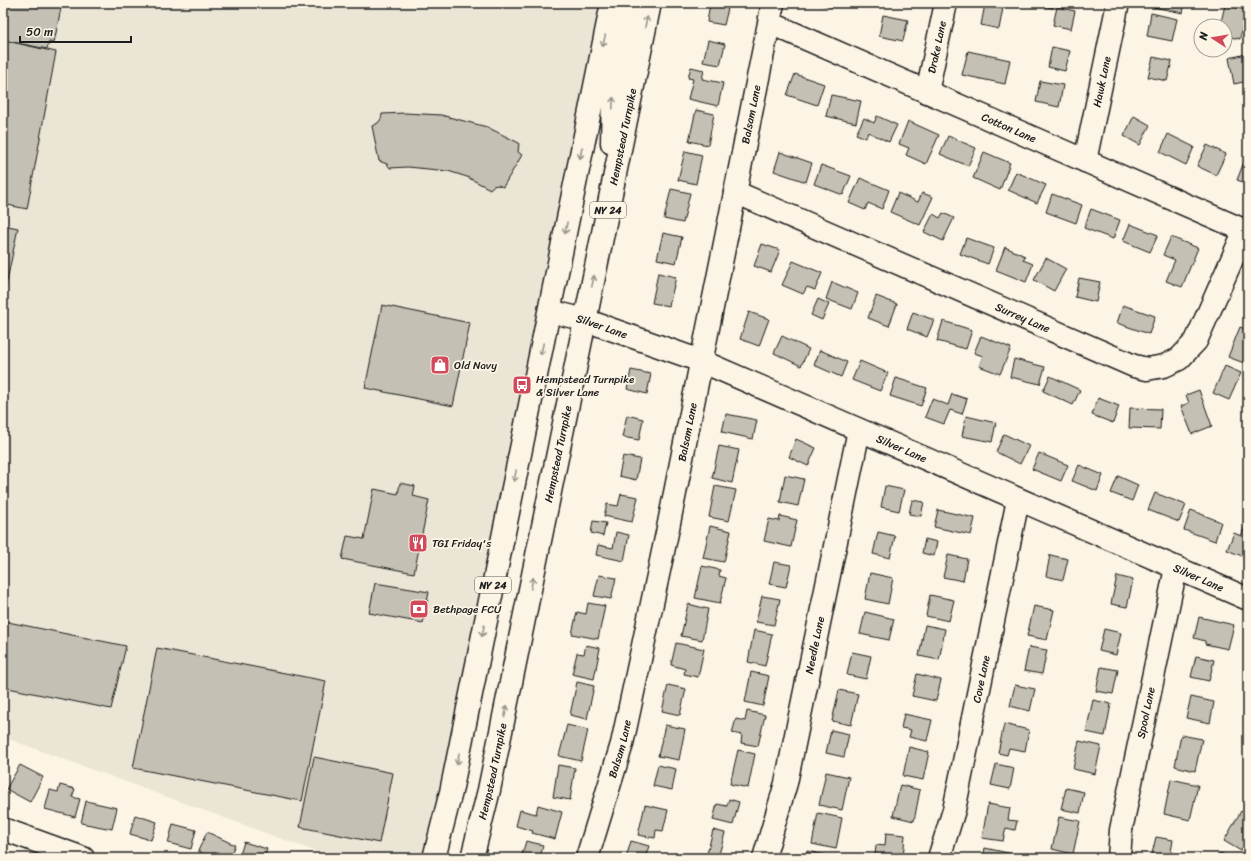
<svg xmlns="http://www.w3.org/2000/svg" width="1251" height="861" font-family="Sriracha,sans-serif">
<style>
.built{fill:#ebe5d6}
.building{fill:#c4c0b3;stroke:#1c1c1c}
.lines{fill:none;stroke-linecap:round;stroke-linejoin:round}
.minor-casing{stroke:#1c1c1c;stroke-width:25}
.major-casing{stroke:#1c1c1c;stroke-width:25}
.minor{stroke:#fcf5e5;stroke-width:22}
.major{stroke:#fcf5e5;stroke-width:22}
.oneway{stroke:#97938b}
.labels{text-anchor:middle;stroke-width:3.5;stroke-linejoin:round;paint-order:stroke}
.shield{fill:#fcf5e5;stroke:#5f5d58;stroke-width:1}
.shield-label{font-size:10px;font-weight:bold;fill:#1c1c1c}
.street-label{font-size:11px;fill:#1c1c1c;stroke:#fcf5e5}
.poi-label{font-size:11px;fill:#1c1c1c;stroke:#fcf5e5;text-anchor:start}
</style>
<rect width="100%" height="100%" fill="#fcf5e5"/>
<filter id="ink" filterUnits="userSpaceOnUse"><feTurbulence type="fractalNoise" baseFrequency=".025" numOctaves="2"/><feDisplacementMap in="SourceGraphic" scale="8" xChannelSelector="R" yChannelSelector="G"/><feConvolveMatrix kernelMatrix="1 2 1 2 8 2 1 2 1" color-interpolation-filters="sRGB"/></filter>
<g filter="url(#ink)">
<path class="built" d="M3,3h608l-178,855h-99l-331,-121z"/>
<path class="building" d="M3,3h59l-8,40 -5,-1 -2,7 -44,-9z
M710,3l19,1 -5,21 -17,-3z
M813,3h21l-1,4z
M1040,3h14l-1,5 -13,-2z
M1154,3h31l-2,10 -30,-6z
M985,4l18,4 -4,21 -18,-4z
M1225,5l21,5 -6,29 -15,-3v-10h-5z
M1057,7l18,4 -4,18 -18,-4z
M1151,13l26,6 -5,22 -25,-5z
M883,15l25,5 -5,21 -24,-5z
M3,40l53,12 -29,157 -24,-5z
M708,40l17,4 -5,21 -17,-3z
M1052,47l18,4 -5,20 -17,-4z
M968,51l42,9 -5,24 -43,-9z
M1246,54l2,27 -14,3 -5,-26z
M1153,57l19,4 -5,20 -19,-4z
M691,67l13,3 -2,9 21,4 -5,23 -30,-7 5,-20 -5,-1z
M795,74l29,10 -7,21 -30,-10z
M1040,81l23,4 -4,22 -23,-5z
M831,95l30,6 -5,22 -30,-7z
M696,110l18,4 -6,31 -19,-4z
M405,113l36,2 46,12 32,16 -1,9 4,3 -19,32 -5,-2 -5,1 -3,3 -23,-12 -19,-6 -40,-4 -18,1 -3,-4 -8,-3 -7,-35 6,-3 3,-4 1,-5z
M877,116l20,9 -8,17 -21,-10 -2,6 -10,-4 8,-16 10,5z
M1134,116l16,9 -10,20 -16,-9z
M908,121l31,14 -13,29 -20,-9 3,-7 -10,-4z
M1168,134l26,13 -8,18 -26,-13z
M948,136l28,12 -8,18 -28,-12z
M1207,145l19,9 -10,21 -19,-9z
M685,151l17,4 -6,29 -18,-4z
M780,152l32,11 -6,19 -32,-11z
M984,152l26,11 -10,27 -27,-12z
M1244,162l4,2v20l-11,-4z
M821,165l30,11 -8,19 -29,-11z
M1016,172l30,13 -9,18 -29,-13z
M860,178l29,12 -7,19 -14,-6 -3,7 -16,-7z
M671,189l19,4 -7,30 -19,-4z
M898,193l20,9 4,-9 11,4 -13,28 -30,-13z
M1052,194l30,11 -6,18 -30,-11z
M1091,209l29,11 -7,19 -29,-11z
M943,213l11,5 -11,23 -19,-9 9,-18 7,4z
M1130,224l28,11 -8,17 -27,-11z
M3,225l15,3 -15,72z
M663,233l19,4 -6,26 -19,-4z
M1171,237l27,11 -16,39 -16,-6 9,-21 -12,-5z
M966,238l28,10 -6,16 -28,-10z
M762,244l18,6 -9,22 -17,-6z
M1005,247l20,9 -2,4 10,4 -7,18 -30,-12z
M1046,258l20,11 -12,22 -20,-11z
M793,261l29,12 -7,17 -8,-3 -4,7 -21,-9z
M658,273l18,4 -7,29 -17,-3z
M1079,278l21,4 -4,20 -21,-5z
M832,282l26,11 -6,16 -26,-10z
M876,296l21,8 -8,22 -21,-8z
M818,299l11,5 -7,16 -11,-5z
M382,305l88,18 -17,83 -88,-18z
M1123,305l32,11 -6,18 -32,-11z
M749,312l20,7 -10,27 -19,-7z
M913,312l21,8 -7,17 -20,-8z
M943,321l29,9 -6,19 -29,-8z
M1240,327l8,3v24l-4,9 -16,-6z
M782,336l27,13 -8,17 -27,-13z
M981,336l30,12 -11,26 -21,-8 4,-10 -9,-3z
M820,350l27,12 -6,15 -27,-12z
M1014,359l31,8 -5,17 -30,-7z
M860,361l28,12 -8,18 -28,-11z
M1225,366l16,7 -12,27 -16,-7z
M631,370l20,4 -4,20 -20,-5z
M1050,376l30,14 -7,15 -30,-14z
M896,378l31,10 -6,18 -31,-10z
M1199,390l13,36 -20,8 -11,-28 8,-3 -3,-8z
M952,394l15,5 -5,15 -12,-4 -6,14 -19,-7 7,-18 16,6z
M1098,398l21,8 -6,17 -21,-8z
M1130,408l31,1 -1,20 -31,-1z
M726,414l31,6 -4,19 -31,-7z
M627,415l16,4 -4,21 -17,-3z
M966,416l30,7 -4,19 -30,-6z
M1004,434l25,12 -9,18 -24,-12z
M796,439l20,9 -8,18 -19,-9z
M719,446l20,4 -7,33 -20,-5z
M1039,453l29,12 -7,16 -29,-12z
M623,456l17,3 -4,21 -17,-4z
M1079,465l24,10 -6,16 -25,-10z
M785,475l19,4 -6,27 -18,-4z
M1118,476l20,9 -6,16 -21,-8z
M400,483l15,3 -2,10 16,4 -15,73 -72,-14 5,-23 17,3 10,-50 24,5z
M715,486l21,4 -7,31 -20,-4z
M885,486l19,4 -5,21 -18,-4z
M1155,493l31,12 -7,17 -31,-12z
M621,494l17,3 -6,25 -28,-6 3,-12 11,2z
M912,500l12,2 -3,14 -12,-2z
M938,510l37,8 -4,17 -37,-8z
M1191,510l30,12 -6,19 -31,-11z
M780,516l17,4 -6,27 -27,-6 5,-22 10,2z
M1248,519v38l-1,1 -20,-8 7,-17 7,3z
M593,521l13,2 -3,13 -12,-3z
M710,526l21,5 -7,31 -21,-4z
M616,532l13,3 -5,26 -28,-6 2,-10 15,3z
M878,532l17,4 -5,22 -17,-4z
M925,539l12,3 -3,14 -12,-3z
M948,555l19,4 -4,22 -20,-4z
M1050,555l18,4 -5,21 -17,-4z
M774,562l17,3 -5,22 -17,-3z
M702,566l18,4 -1,6 7,2 -6,25 -25,-5z
M870,573l23,5 -5,26 -23,-5z
M599,575l17,3 -5,21 -17,-3z
M1117,576l16,4 -6,27 -16,-3z
M375,583l54,9 -6,31 -54,-10z
M930,595l24,5 -5,21 -23,-5z
M762,596l18,3 -6,26 -18,-3z
M588,603l17,3 -7,33 -26,-5 5,-22 9,2z
M688,604l20,5 -6,31 -21,-4z
M1034,606l20,4 -7,30 -20,-4z
M865,612l29,7 -5,21 -29,-6z
M1199,617l35,8 -6,24 -23,-5v-3l-11,-3z
M3,621l123,25 -15,63 -108,-22z
M925,625l20,4 -6,31 -20,-4z
M1104,629l17,4 -5,22 -17,-4z
M754,630l18,4 -7,32 -17,-4z
M676,643l28,6 -6,28 -14,-3 1,-5 -14,-4z
M586,645l14,3 -6,31 -22,-5 5,-21 7,1z
M1029,647l18,3 -5,24 -18,-3z
M157,648l169,33 -24,120 -169,-33z
M852,652l19,4 -5,23 -19,-4z
M1196,656l18,4 -5,21 -18,-4z
M1101,667l17,3 -5,24 -17,-3z
M751,672l18,4 -6,30 -18,-4z
M917,674l24,6 -5,21 -24,-5z
M577,682l17,4 -7,33 -17,-4z
M668,685l18,4 -6,26 -18,-4z
M1015,685l20,4 -5,22 -20,-5z
M839,690l19,4 -7,31 -19,-4z
M1191,697l23,5 -4,21 -24,-5z
M1093,700l18,4 -6,32 -19,-4z
M747,711l18,4 -7,31 -17,-3 1,-8 -10,-2 4,-14 9,2z
M904,714l28,6 -5,21 -18,-4 2,-7 -10,-2z
M1004,724l25,6 -4,21 -16,-3 -2,7 -9,-2z
M567,725l21,5 -7,31 -22,-5z
M665,725l20,4 -6,31 -21,-4z
M831,730l18,4 -5,23 -18,-4z
M1181,735l21,4 -7,32 -20,-5z
M1079,741l22,5 -6,28 -22,-5z
M909,747l20,5 -6,28 -20,-4z
M738,750l17,4 -7,34 -18,-4z
M314,757l79,16 -14,70 -79,-16z
M3,759l5,1 -5,16z
M996,764l18,4 -4,21 -19,-4z
M20,765l23,12 -13,25 -24,-13z
M558,765l17,3 -5,32 -17,-3z
M658,765l18,4 -4,21 -19,-4z
M826,772l23,5 -7,33 -23,-5z
M1171,779l27,6 -8,35 -26,-6z
M60,785l15,4 -3,8 8,2 -5,18 -30,-8 5,-19 8,2z
M900,785l20,5 -6,31 -21,-5z
M1066,788l18,4 -4,21 -19,-4z
M1248,796v9l-4,-2z
M729,799l10,3 -6,23 -20,-5 4,-16 10,2z
M86,801l31,7 -5,21 -31,-6z
M988,804l22,4 -2,12 9,1 -2,9 -9,-2 -3,13 -21,-3z
M538,805l24,7 -7,27 -23,-6 1,-2 -17,-5 4,-16 16,4z
M645,805l23,5 -5,21 -7,-1 -1,8 -17,-3z
M1241,811l7,4v24l-7,12 -17,-10z
M818,813l24,5 -6,31 -24,-5z
M135,815l22,7 -6,18 -21,-6z
M1059,817l21,4 -7,33 -21,-5z
M173,824l23,6 -5,19 -23,-6z
M713,830l12,3 -7,25h-12z
M207,832l28,13 -6,13h-16l-15,-7z
M886,833l19,2 -2,23 -28,-2 1,-11 9,1z
M1156,837l17,3 -3,18h-19z
M526,841l17,4 -3,13h-19z
M631,841l18,5 -4,12h-19z
M244,842l23,7 -3,9h-25z
M985,848l28,6 -1,4h-29z
M807,851l22,5v2h-23z
M1220,853l11,5h-13z"/>
<g class="lines">
<g class="minor-casing">
<g id="minor">
<path id="s1" d="M770,23l478,209"/>
<path id="s2" d="M927,92l19,-89"/>
<path id="s3" d="M1085,161l33,-158"/>
<path id="s4" d="M735,192l399,174 13,3 17,-3 15,-7 17,-18 49,-111"/>
<path id="s5" d="M550,311l35,9 116,41 547,238"/>
<path d="M3,829l80,29"/>
<path id="s6" d="M587,858l35,-114 45,-211 106,-530"/>
<path id="s7" d="M764,858l22,-75 73,-353"/>
<path id="s8" d="M939,858l15,-48 64,-310"/>
<path id="s9" d="M1119,858l2,-28 55,-262"/>
</g>
</g>
<g class="major-casing">
<g id="major">
<path d="M612,143l1,-50 18,-90"/>
<path d="M434,858l17,-66 161,-789"/>
<path id="s10" d="M472,858l17,-68 161,-787"/>
</g>
</g>
<use href="#minor" class="minor"/>
<use href="#major" class="major"/>
</g>
<defs><path id="oneway-shaft" d="M-6 0H5M1.5-3L5.5 0L1.5 3" fill="none" stroke-width="1.6" stroke-linecap="round" stroke-linejoin="round"/></defs>
<g class="oneway">
<use href="#oneway-shaft" transform="translate(646 22) rotate(-79)"/>
<use href="#oneway-shaft" transform="translate(604 41) rotate(102)"/>
<use href="#oneway-shaft" transform="translate(613 103) rotate(-87)"/>
<use href="#oneway-shaft" transform="translate(581 153) rotate(101)"/>
<use href="#oneway-shaft" transform="translate(566 228) rotate(101)"/>
<use href="#oneway-shaft" transform="translate(593 281) rotate(-78)"/>
<use href="#oneway-shaft" transform="translate(542 349) rotate(102)"/>
<use href="#oneway-shaft" transform="translate(515 476) rotate(102)"/>
<use href="#oneway-shaft" transform="translate(532 583) rotate(-78)"/>
<use href="#oneway-shaft" transform="translate(483 631) rotate(102)"/>
<use href="#oneway-shaft" transform="translate(506 711) rotate(-78)"/>
<use href="#oneway-shaft" transform="translate(458 759) rotate(101)"/>
</g>
</g>
<defs>
<g id="shop-square" transform="scale(1)"><rect x="-9" y="-9" width="18" height="18" rx="4" fill="#d1495b" stroke="#fcf5e5"/><path d="M-5-2.5h2.3a2.7 3.5 0 0 1 5.4 0H5L5.5 6h-11ZM-1.5-2.5h3a1.5 2.3 0 0 0-3 0Z" fill="#fff"/></g>
<g id="bus-square" transform="scale(1)"><rect x="-9" y="-9" width="18" height="18" rx="4" fill="#d1495b" stroke="#fcf5e5"/><path d="M-5-6H5V4H4V6H2V4H-2V6H-4V4H-5ZM-3.5-4V0h7V-4ZM-3.5 1.2v1.5H-2V1.2ZM2 1.2v1.5H3.5V1.2Z" fill="#fff"/></g>
<g id="restaurant-square" transform="scale(1)"><rect x="-9" y="-9" width="18" height="18" rx="4" fill="#d1495b" stroke="#fcf5e5"/><path d="M-5-6h1v4h1v-4h1v4h1v-4h1v5L-1.5 .5V6h-2V.5L-5-1ZM5-6V6H3V1.5H1.5Q1.5-4 5-6Z" fill="#fff"/></g>
<g id="bank-square" transform="scale(1)"><rect x="-9" y="-9" width="18" height="18" rx="4" fill="#d1495b" stroke="#fcf5e5"/><path d="M-6-4H6V4H-6ZM0-2.3a2.3 2.3 0 1 0 0 4.6a2.3 2.3 0 1 0 0-4.6Z" fill="#fff"/></g>
</defs>
<g fill-rule="evenodd">
<use href="#shop-square" x="440" y="365"/>
<use href="#bus-square" x="522" y="385"/>
<use href="#restaurant-square" x="418" y="543"/>
<use href="#bank-square" x="419" y="609"/>
</g>
<g class="labels">
<g class="shield">
<rect x="590" y="202" width="36" height="16" rx="3"/>
<rect x="475" y="577" width="36" height="16" rx="3"/>
</g>
<g class="shield-label">
<text x="608" y="214">NY 24</text>
<text x="493" y="589">NY 24</text>
</g>
<g class="street-label">
<text dy="4" stroke="none"><textPath href="#s2" startOffset="46">Drake Lane</textPath></text>
<text dy="4" stroke="none"><textPath href="#s3" startOffset="81">Hawk Lane</textPath></text>
<text dy="4" stroke="none"><textPath href="#s6" startOffset="762">Balsam Lane</textPath></text>
<text dy="4" stroke="none"><textPath href="#s1" startOffset="261">Cotton Lane</textPath></text>
<text dy="4" stroke="none"><textPath href="#s10" startOffset="737">Hempstead Turnpike</textPath></text>
<text dy="4" stroke="none"><textPath href="#s4" startOffset="314">Surrey Lane</textPath></text>
<text dy="4" stroke="none"><textPath href="#s5" startOffset="54">Silver Lane</textPath></text>
<text dy="4" stroke="none"><textPath href="#s6" startOffset="438">Balsam Lane</textPath></text>
<text dy="4" stroke="none"><textPath href="#s5" startOffset="378">Silver Lane</textPath></text>
<text dy="4" stroke="none"><textPath href="#s10" startOffset="413">Hempstead Turnpike</textPath></text>
<text dy="4" stroke="none"><textPath href="#s5" startOffset="702">Silver Lane</textPath></text>
<text dy="4" stroke="none"><textPath href="#s7" startOffset="219">Needle Lane</textPath></text>
<text dy="4" stroke="none"><textPath href="#s8" startOffset="184">Cove Lane</textPath></text>
<text dy="4" stroke="none"><textPath href="#s9" startOffset="148">Spool Lane</textPath></text>
<text dy="4" stroke="none"><textPath href="#s6" startOffset="114">Balsam Lane</textPath></text>
<text dy="4" stroke="none"><textPath href="#s10" startOffset="89">Hempstead Turnpike</textPath></text>
</g>
<g class="poi-label">
<text x="454" y="369">Old Navy</text>
<text x="536" y="383">Hempstead Turnpike<tspan x="536" dy="13">&amp; Silver Lane</tspan></text>
<text x="432" y="547">TGI Friday's</text>
<text x="433" y="613">Bethpage FCU</text>
</g>
</g>
<rect width="1251" height="861" fill="none" stroke="#fcf5e5" stroke-width="16"/>
<rect x="8" y="8" width="1235" height="845" fill="none" stroke="#1c1c1c" stroke-width="1.5" filter="url(#ink)"/>
<g transform="translate(1213 38) rotate(282)"><circle r="19" fill="#fcf5e5" stroke="#a29e95"/>
<path d="M0-3L7 15L0 10L-7 15Z" fill="#d1495b"/>
<text y="-6" font-size="11" font-weight="bold" text-anchor="middle" fill="#1c1c1c">N</text>
</g>
<path d="M20 36v6h111v-6" fill="none" stroke="#1c1c1c" stroke-width="2"/>
<text x="26" y="36" font-size="12" fill="#1c1c1c" stroke="#fcf5e5" stroke-width="3" paint-order="stroke">50 m</text>
</svg>
